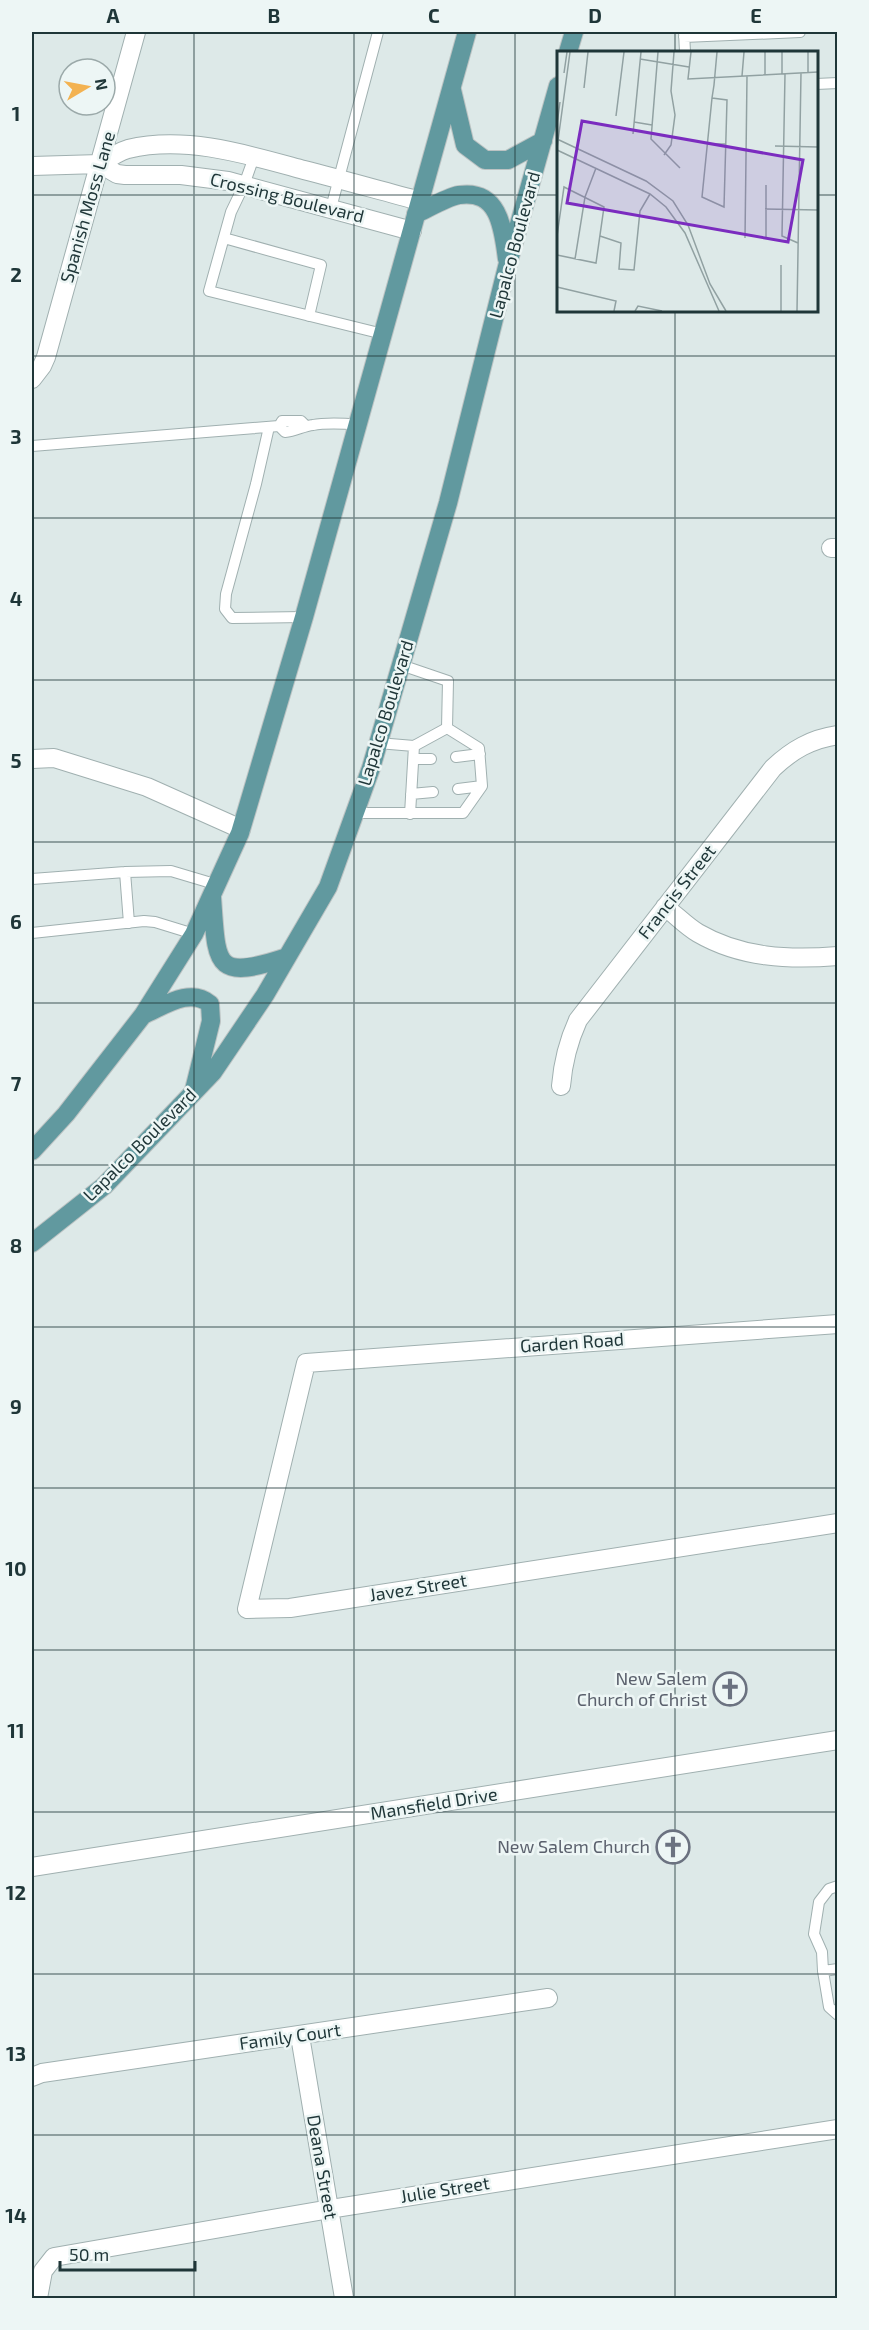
<svg xmlns="http://www.w3.org/2000/svg" width="869" height="2330" font-family="'Exo 2',sans-serif">
<style>
.lines{fill:none;stroke-linecap:round;stroke-linejoin:round}
.service-casing{stroke:#a0b0b0;stroke-width:12}
.minor-casing{stroke:#a0b0b0;stroke-width:20}
.primary-casing{stroke:#bcc3c3;stroke-width:20}
.service{stroke:#fff;stroke-width:10}
.minor{stroke:#fff;stroke-width:18}
.primary{stroke:#61999f;stroke-width:18}
.grid{fill:none;stroke:#1f3638;stroke-width:1.5;stroke-opacity:0.55}
.labels{text-anchor:middle;stroke-width:5;stroke-linejoin:round;paint-order:stroke}
.street-label{font-size:18px;fill:#1f3638;stroke:#edf6f5}
.worship-label{font-size:18px;fill:#5b616d;stroke:#edf6f5;text-anchor:end}
.inset-road{fill:none;stroke:#91a1a2;stroke-width:1.5}
.view{fill:#7b2cbf;fill-opacity:0.15;stroke:#7b2cbf;stroke-width:3}
.inset-edge{fill:none;stroke:#1f3638;stroke-width:3}
.neatline{fill:none;stroke:#1f3638;stroke-width:2}
.grid-label{font-size:20px;text-anchor:middle;font-weight:bold;fill:#1f3638}
</style>
<rect width="100%" height="100%" fill="#dde9e8"/>
<g class="lines">
<g class="service-casing">
<path id="service" d="M684,32l1,20
M684,37l116,-5
M816,84l22,-1
M254,157l-10,28 -13,27 -22,79 174,43
M331,208l47,-176
M224,238l97,27 -12,51
M279,426l6,6c11,-1 18,-6 28,-7 14,-3 30,-1 45,-1
M269,427l-13,57 -30,110 -1,15 7,9 72,-1
M32,446l247,-20 3,-5h19l5,5
M378,743l36,3 33,-18
M456,757l24,-3
M414,759h17
M458,789l24,-3
M411,794l22,-2
M355,813h108l19,-27 -3,-38 -32,-20 1,-47 -47,-16
M410,814l4,-68
M32,879l93,-7
M129,923l-4,-51 46,-1 47,14
M32,933l112,-12 11,1 39,12
M838,1969l-15,2 6,36 9,8
M823,1971l-1,-19 -8,-18 5,-32 10,-13 9,-3"/>
</g>
<g class="minor-casing">
<path id="minor" d="M100,164c9,-6 18,-12 28,-15 58,-14 121,6 176,21 39,10 78,21 116,31
M100,164l17,10 8,1h56l47,6 184,50
M32,166l68,-2
M32,379l10,-13 4,-9 90,-325
M831,548h7
M32,759l22,-1 93,29 94,42
M665,907c11,8 21,19 33,26 43,25 91,27 140,23
M561,1086c2,-25 7,-44 17,-66l195,-252c19,-18 38,-29 65,-33
M838,1324l-532,39 -59,246 43,-1 548,-85
M32,1867l806,-127
M300,2036l44,262
M32,2077l10,-4 506,-75
M38,2298l5,-27 11,-14 276,-48 508,-80"/>
</g>
<g class="primary-casing">
<path id="primary" d="M568,52l6,-20
M452,90l13,55 20,15h23l35,-19
M416,214c11,-5 31,-17 43,-19 41,-6 44,35 48,64
M212,897c5,68 1,85 75,60
M143,1015c21,-9 47,-28 67,-11l1,17 -17,69
M32,1151l34,-37 77,-99 51,-81 46,-101 64,-216 163,-585
M32,1243l72,-57 109,-114 52,-77 63,-108 43,-119 77,-265 59,-236 51,-181"/>
</g>
<use href="#service" class="service"/>
<use href="#minor" class="minor"/>
<use href="#primary" class="primary"/>
</g>
<path class="grid" d="M194,32v2266M354,32v2266M515,32v2266M675,32v20M32,195h526M816,195h22M675,310v1988M32,356h806M32,518h806M32,680h806M32,842h806M32,1003h806M32,1165h806M32,1327h806M32,1488h806M32,1650h806M32,1812h806M32,1974h806M32,2135h806"/>
<defs>
<g id="church-ring" transform="scale(1.725)"><circle r="9.5" fill="#edf6f5" stroke="#6b7280" stroke-width="1.5"/><path d="M-1.2-6h2.4v3.5h3.3v2.4h-3.3V6h-2.4V-.1h-3.3v-2.4h3.3Z" fill="#6b7280"/></g>
</defs>
<g fill-rule="evenodd">
<use href="#church-ring" x="730" y="1689"/>
<use href="#church-ring" x="673" y="1847"/>
</g>
<g class="labels">
<g class="street-label">
<text transform="translate(287 198) rotate(14)" y="6">Crossing Boulevard</text>
<text transform="translate(88 207) rotate(-74)" y="6">Spanish Moss Lane</text>
<text transform="translate(515 245) rotate(-75)" y="6">Lapalco Boulevard</text>
<text transform="translate(386 713) rotate(-73)" y="6">Lapalco Boulevard</text>
<text transform="translate(677 892) rotate(-52)" y="6">Francis Street</text>
<text transform="translate(140 1145) rotate(-45)" y="6">Lapalco Boulevard</text>
<text transform="translate(572 1343) rotate(-4)" y="6">Garden Road</text>
<text transform="translate(418 1588) rotate(-9)" y="6">Javez Street</text>
<text transform="translate(434 1804) rotate(-9)" y="6">Mansfield Drive</text>
<text transform="translate(290 2037) rotate(-8)" y="6">Family Court</text>
<text transform="translate(322 2167) rotate(80)" y="6">Deana Street</text>
<text transform="translate(445 2190) rotate(-9)" y="6">Julie Street</text>
</g>
<g class="worship-label">
<text x="707" y="1685">New Salem<tspan x="707" dy="21">Church of Christ</tspan></text>
<text x="650" y="1853">New Salem Church</text>
</g>
</g>
<g transform="translate(557 51)">
<rect width="261" height="261" fill="#dde9e8"/>
<path class="inset-road" d="M101,1l-7,87 29,29M134,1l-3,27 130,-7M83,8l49,8M251,21v-20M7,22l3,-21M225,23v-22M228,23l-3,162 16,7M208,24v-23M185,25l2,-24M27,37l4,-36M155,47l15,2 -3,107 -22,-10 10,-99 2,-13 3,-33M59,65l8,-64M77,71l18,3M0,73l3,-22M76,83l8,-82M0,88l89,42 27,20 15,24 22,59 16,27M150,93h19M218,95l43,1M0,97l13,-96M0,99l93,44 16,13 19,26 34,78M107,104l7,-10 4,-30 -4,-24 3,-39M209,134v53M208,158l53,1M0,185l7,-49 40,20 -8,56 -39,-8M43,185l21,7 -2,26 15,1 6,-59 10,-17M188,187l2,-162M18,208l10,-62 11,-29M0,236l59,14 -2,10M78,260l3,-5 24,5M224,260v-46M240,260l4,-238"/>
<path class="view" d="M25,70l221,39 -15,82 -221,-39z"/>
<rect width="261" height="261" class="inset-edge"/>
</g>
<rect width="869" height="2330" fill="none" stroke="#edf6f5" stroke-width="66"/>
<g transform="translate(87 87) rotate(80)"><circle r="28" fill="#edf6f5" stroke="#9ba9a9" stroke-width="1.5"/>
<path d="M0-4.5L10 22L0 15L-10 22Z" fill="#f3b251"/>
<text y="-9" font-size="16" font-weight="bold" text-anchor="middle" fill="#1f3638">N</text>
</g>
<path d="M60 2261v9h135v-9" fill="none" stroke="#1f3638" stroke-width="3"/>
<text x="69" y="2261" font-size="18" fill="#1f3638" stroke="#edf6f5" stroke-width="4.5" paint-order="stroke">50 m</text>
<rect x="33" y="33" width="803" height="2264" class="neatline"/>
<g class="grid-label">
<text x="113" y="23">A</text>
<text x="274" y="23">B</text>
<text x="434" y="23">C</text>
<text x="595" y="23">D</text>
<text x="756" y="23">E</text>
<text x="16" y="121">1</text>
<text x="16" y="282">2</text>
<text x="16" y="444">3</text>
<text x="16" y="606">4</text>
<text x="16" y="768">5</text>
<text x="16" y="929">6</text>
<text x="16" y="1091">7</text>
<text x="16" y="1253">8</text>
<text x="16" y="1414">9</text>
<text x="16" y="1576">10</text>
<text x="16" y="1738">11</text>
<text x="16" y="1900">12</text>
<text x="16" y="2061">13</text>
<text x="16" y="2223">14</text>
</g>
</svg>
